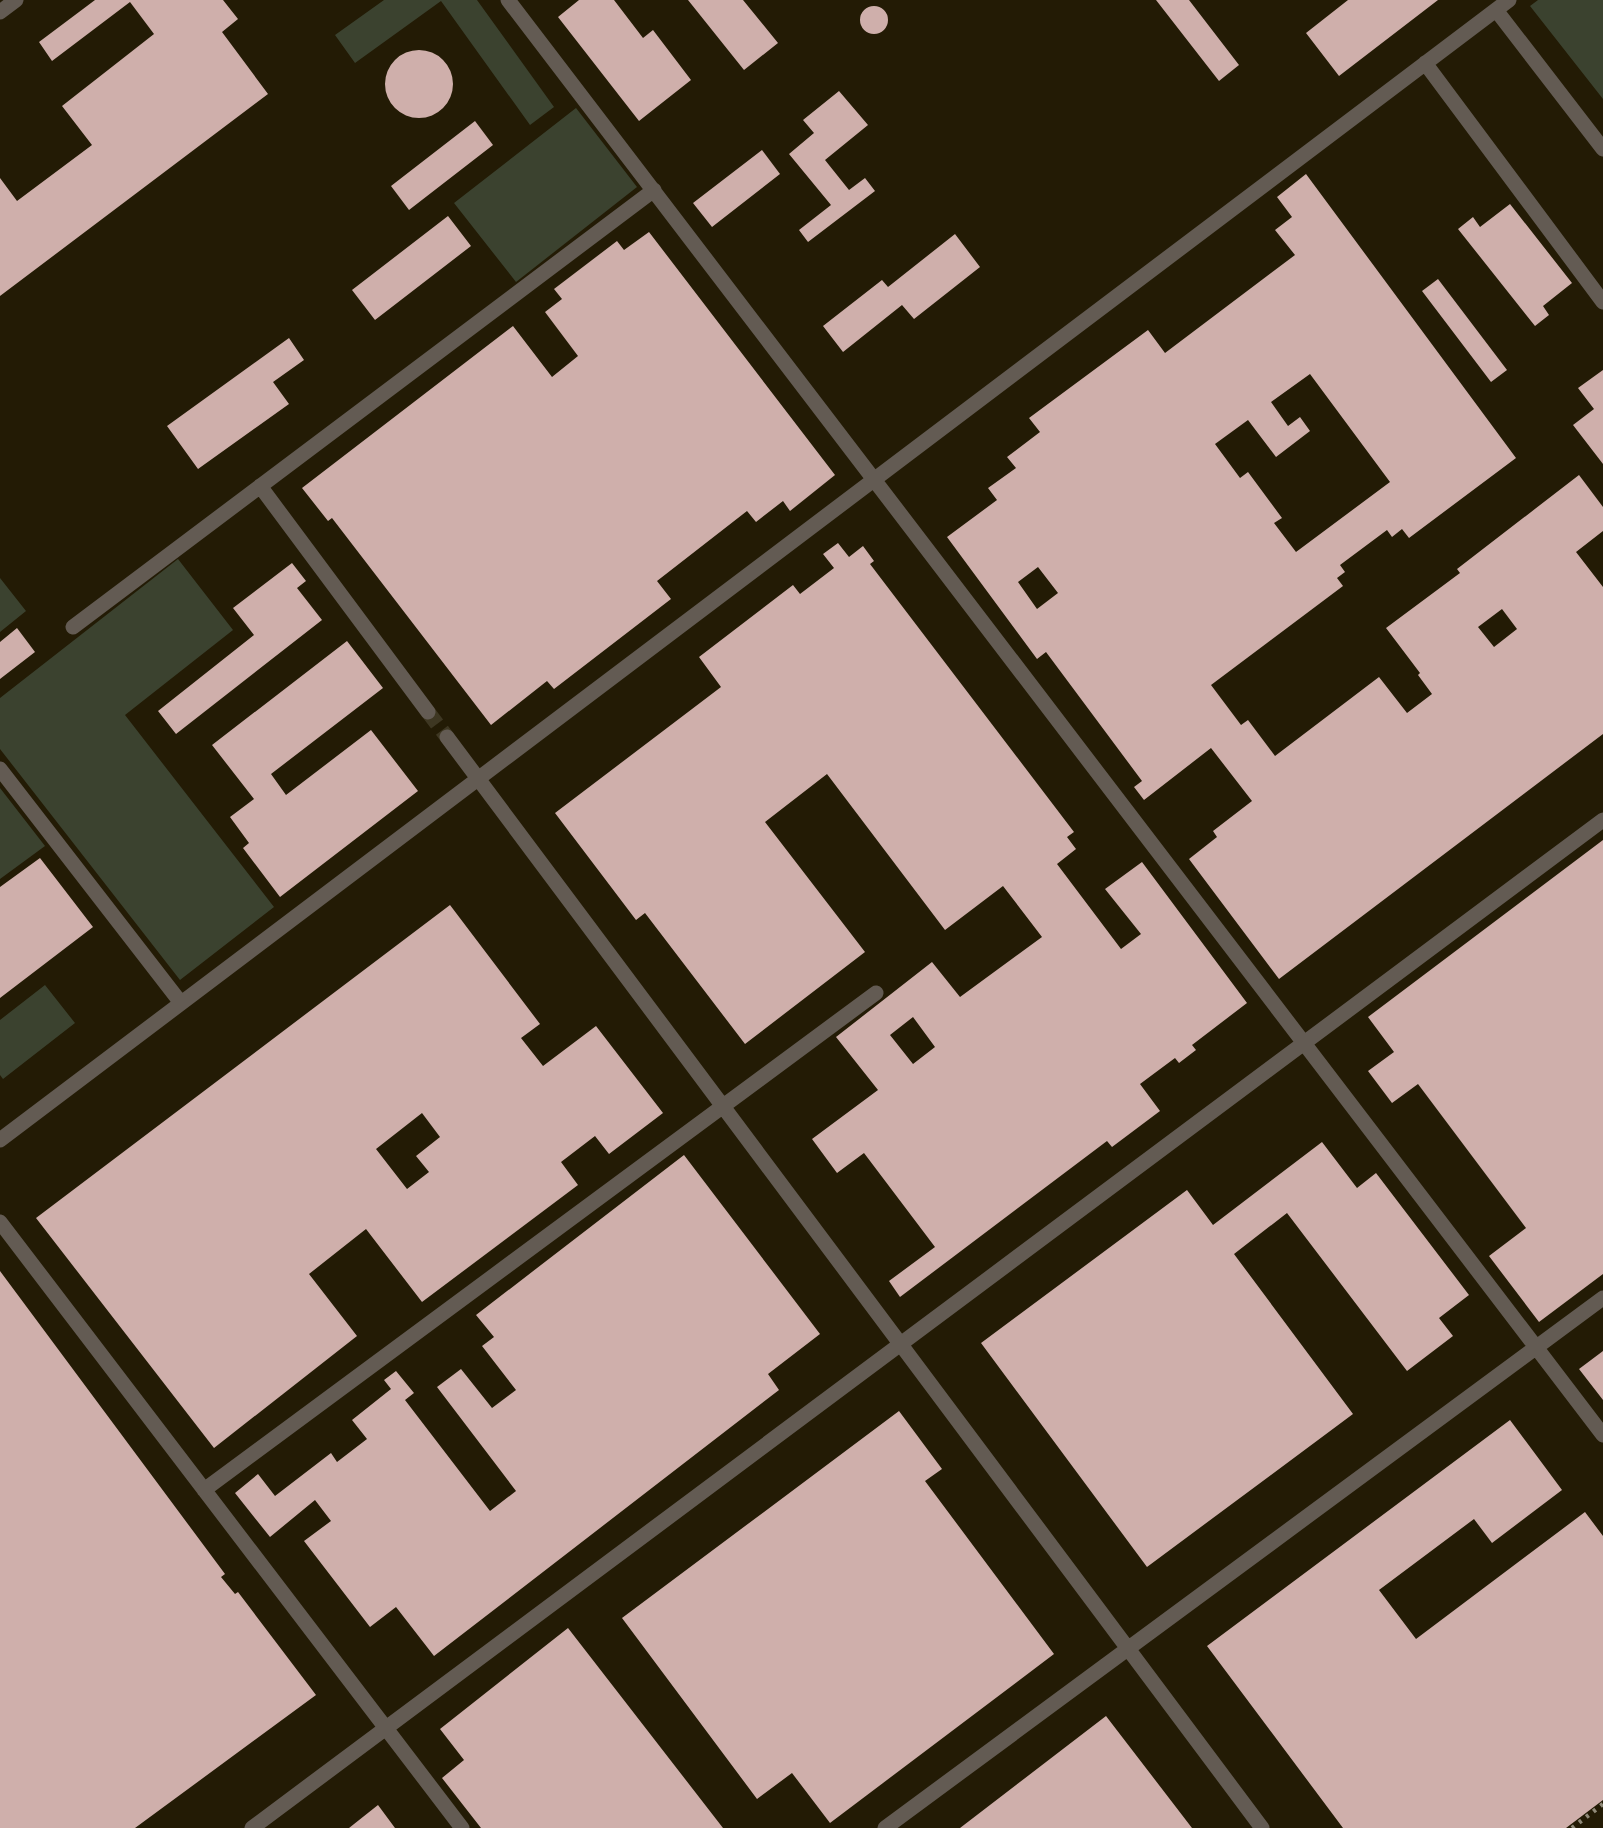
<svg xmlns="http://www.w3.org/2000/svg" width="1603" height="1828" font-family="'Source Sans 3',sans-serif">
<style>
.green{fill:#3b422f}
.building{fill:#cfafab;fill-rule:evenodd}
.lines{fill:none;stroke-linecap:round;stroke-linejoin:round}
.minor-tunnel{stroke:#3e3722;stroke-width:15;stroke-dasharray:15 8;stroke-linecap:butt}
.minor{stroke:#635b53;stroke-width:15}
.rail{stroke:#8f8978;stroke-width:4.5;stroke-dasharray:3 6;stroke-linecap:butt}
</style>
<rect width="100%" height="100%" fill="#231b05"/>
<path class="green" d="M384,0h93l77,107 -24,18 -89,-124 -86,62 -20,-28z
M1538,0h65v99l-73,-93z
M576,108l61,79 -121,95 -62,-79z
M178,559l55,71 -108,85 149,192 -94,73 -180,-231v-51z
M0,578l26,33 -26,21z
M0,788l45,58 -45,33z
M45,985l30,38 -72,56 -3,-4v-55z"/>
<path class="building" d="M95,0h128l15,19 -16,13 46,62 -268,202v-118l17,23 75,-56 -30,-39 92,-72 -24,-32 -78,59 -13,-19z
M579,0h35l29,38 10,-8 38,50 -52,41 -81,-104z
M688,0h55l35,43 -34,27z
M1156,0h33l50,65 -20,16z
M1348,0h90l-99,76 -33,-43z
M860 20a14 14 0 1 1 28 0a14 14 0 1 1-28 0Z
M385 84a34 34 0 1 1 68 0a34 34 0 1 1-68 0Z
M839,91l29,34 -43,35 24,30 16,-12 10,13 -67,51 -9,-12 32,-25 -42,-51 25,-21 -11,-13z
M475,121l18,24 -84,65 -18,-24z
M762,150l18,24 -68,53 -19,-24z
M1306,174l210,284 -107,80 -7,-9 -10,8 -5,-7 -47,35 5,7 -8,6 6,8 -132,99 30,40 7,-5 27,36 104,-79 28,36 25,-19 -14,-19 2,-2 -34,-45 74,-55 -3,-4 122,-94 24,32v24l-27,21 27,35v147l-324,245 -90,-120 28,-22 -4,-6 39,-30 -41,-53 -67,52 -10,-13 8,-6 -96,-129 -9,7 -90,-122 50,-37 -9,-12 28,-20 -9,-11 33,-25 -11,-14 119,-88 17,23 130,-98 -20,-25 17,-13 -15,-20zM1310,374l80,108 -94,70 -22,-29 8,-5 -34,-46 -8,6 -25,-34 33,-24 28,37 34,-26 -10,-14 -12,9 -17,-24zM1038,567l20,26 -21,16 -19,-27zM1502,609l15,20 -23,18 -16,-20z
M1510,204l62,79 -29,23 6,9 -14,11 -77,-97 15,-12 7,10z
M448,216l23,30 -96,74 -23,-30z
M649,232l186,243 -45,36 -7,-10 -27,21 -9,-11 -90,70 14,18 -117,90 -7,-8 -56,44 -159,-207 -4,3 -26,-33 211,-162 39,51 26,-21 -33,-44 17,-13 -8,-10 63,-48 7,9z
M955,234l25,33 -66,52 -12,-14 -59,47 -20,-26 59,-46 6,7z
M1438,279l69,91 -16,12 -69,-91z
M289,338l15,22 -31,22 16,22 -91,65 -31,-43z
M1603,370v94l-30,-39 21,-16 -16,-21z
M838,543l11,14 14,-11 11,15 -4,3 204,268 -7,5 9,12 -19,15 64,85 20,-15 -36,-45 37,-27 105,141 -55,42 4,5 -17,13 -4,-5 -35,26 20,27 -48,36 -5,-6 -207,156 -11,-16 46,-34 -71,-94 -27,20 -25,-34 66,-49 -42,-53 96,-75 28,35 82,-60 -39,-51 -58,44 -118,-156 -62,48 100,130 -120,92 -100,-131 -9,7 -81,-107 166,-126 -22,-30 94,-72 7,9 34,-26 -11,-14zM913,1017l22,30 -22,17 -23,-29z
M292,563l14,18 -9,7 25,32 -146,114 -18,-23 96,-76 -21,-27z
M17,628l18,24 -35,27v-37z
M347,641l36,47 -112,86 15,21 85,-65 47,61 -138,106 -37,-49 6,-5 -19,-26 24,-18 -42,-54z
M1603,840v434l-64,48 -50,-66 37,-28 -108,-144 -26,19 -24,-32 26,-19 -26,-35z
M40,858l53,69 -93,71v-111z
M450,905l90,119 -19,14 22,28 53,-40 67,87 -54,41 -14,-18 -34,26 17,23 -156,117 -56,-73 -57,45 48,62 -143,112 -178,-230zM422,1113l18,24 -24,19 13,16 -22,17 -31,-40z
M1322,1142l35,46 19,-15 93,122 -30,23 14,18 -46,35 -120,-158 -53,41 119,160 -206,153 -166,-224 206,-153 26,35z
M684,1155l136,179 -52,40 11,16 -345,266 -38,-49 -26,20 -66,-86 27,-20 -16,-21 -45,37 -35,-44 23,-19 17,22 56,-43 6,9 30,-23 -15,-19 39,-31 -7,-9 12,-9 18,22 -9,7 85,111 26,-20 -79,-104 24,-18 31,39 24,-18 -34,-44 12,-9 -18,-22z
M0,1271l225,303 -4,3 14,17 3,-2 78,103 -181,133h-135z
M1603,1351v49l-24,-31z
M899,1411l43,58 -17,12 129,173 -224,169 -38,-50 -35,26 -135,-181z
M1510,1420l52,70 -70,53 -18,-24 -95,71 37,49 169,-127 18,24v264l-37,28h-223l-136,-182z
M568,1628l155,200h-242l-39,-50 22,-18 -24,-31z
M1106,1716l86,112h-232z
M378,1805l17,23h-46z"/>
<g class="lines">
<path class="minor-tunnel" d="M428,712l19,25"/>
<path class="minor" d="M508,0l1095,1435
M1496,10l107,139
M0,12l16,-12
M1425,63l178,239
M260,486l168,226
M73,627l581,-437
M447,737l815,1091
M0,769l181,234
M0,1140l1509,-1140
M0,1222l462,606
M204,1490l672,-497
M252,1828l1351,-1008
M885,1828l718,-530"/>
<path class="rail" d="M1572,1828l31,-24"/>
</g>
</svg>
